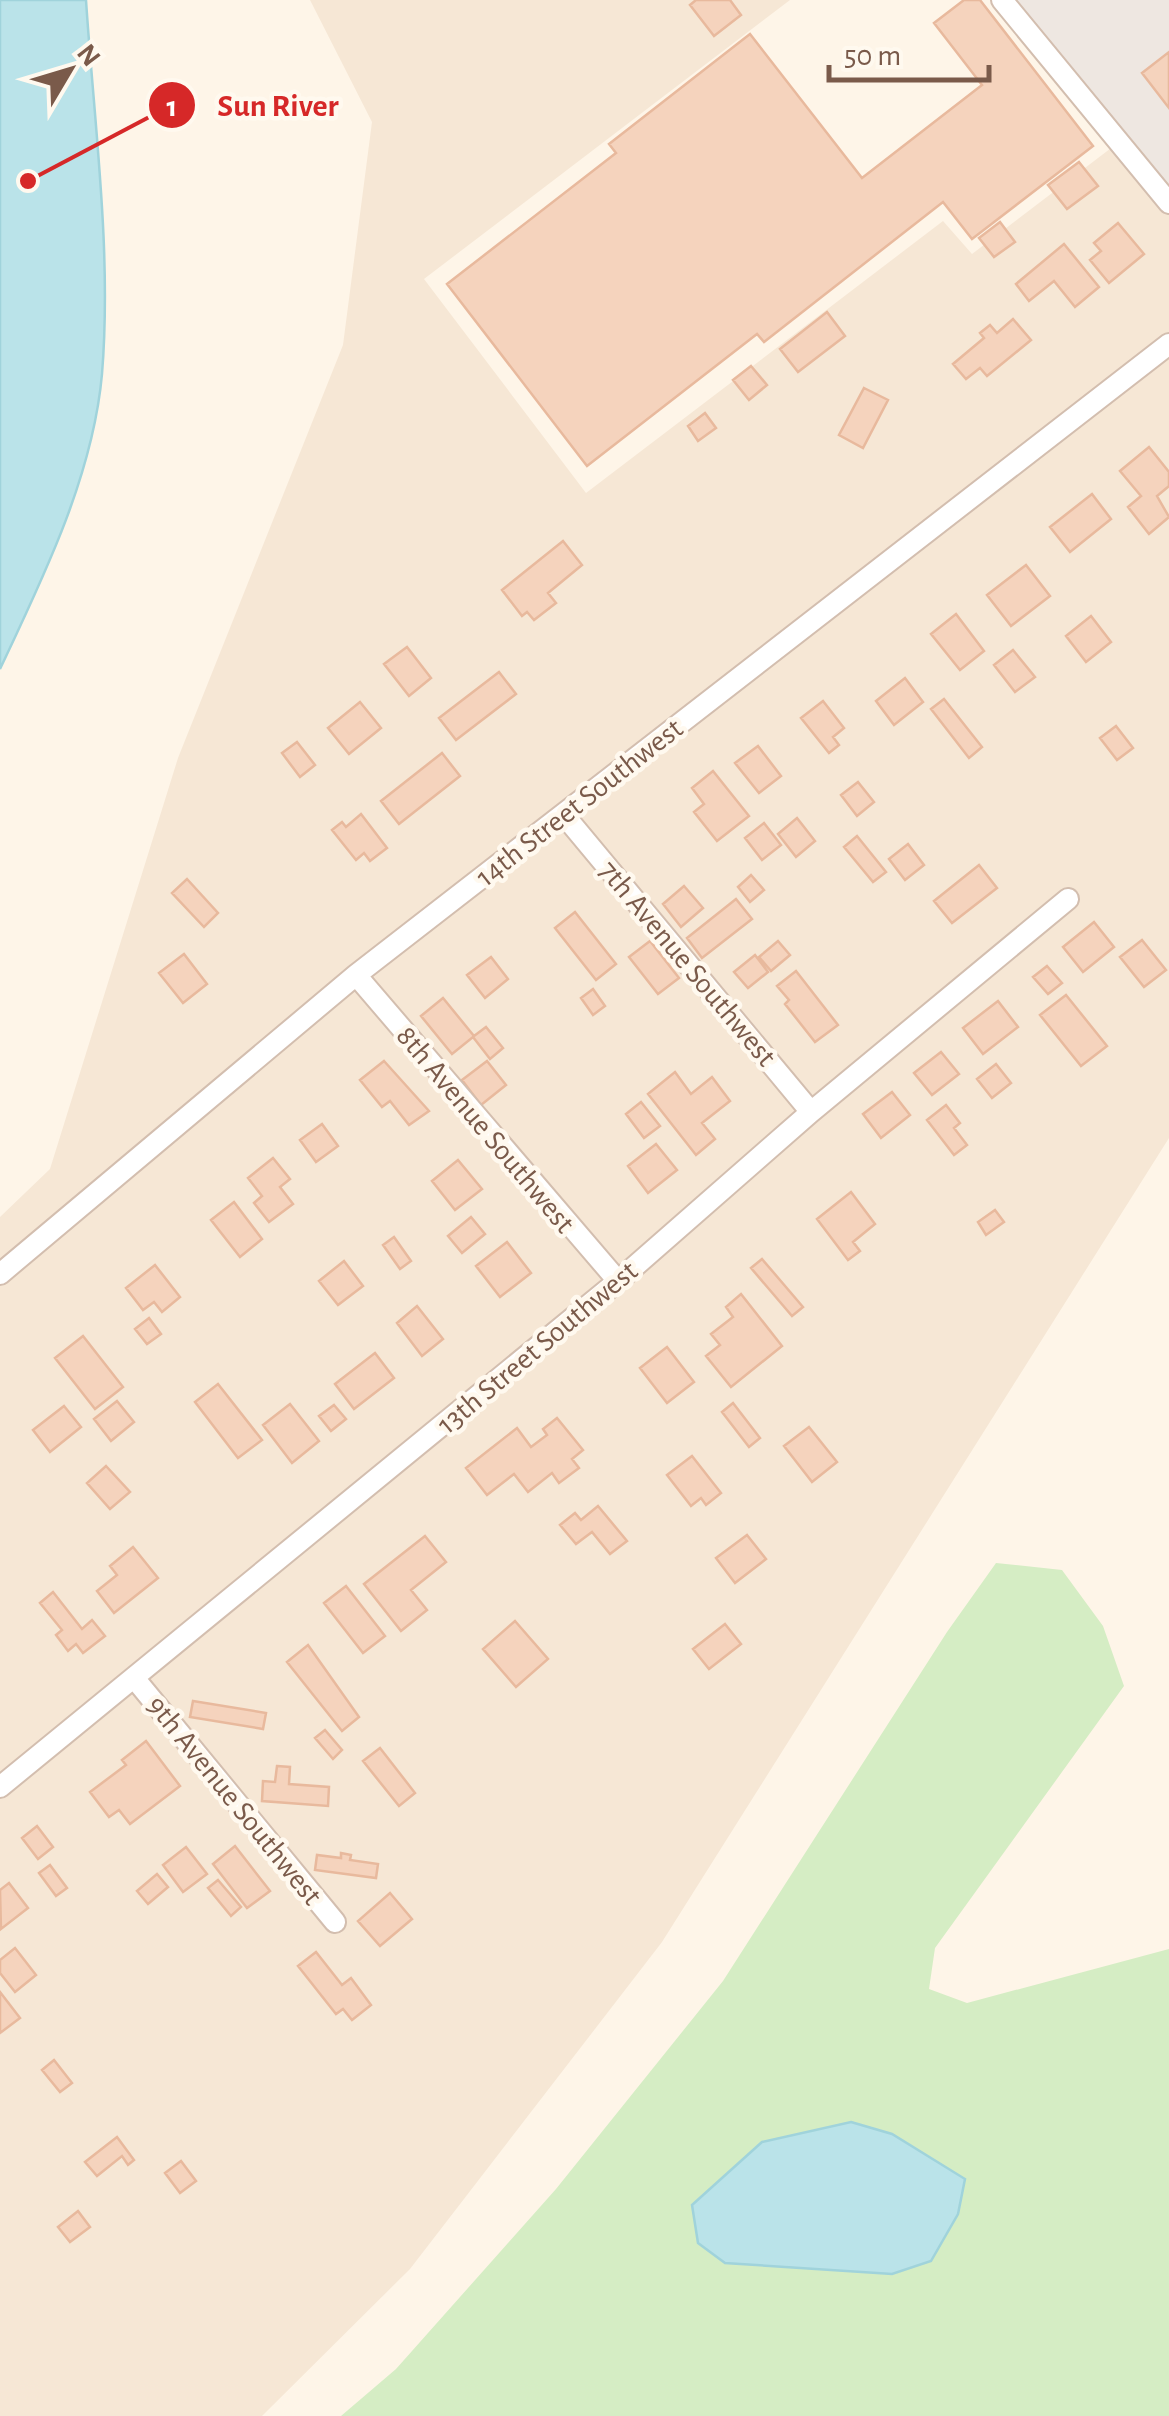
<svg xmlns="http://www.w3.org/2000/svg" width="1169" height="2416" font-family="'Alegreya Sans',sans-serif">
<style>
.residential{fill:#f6e7d5}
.industrial{fill:#eee7e1}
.green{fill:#d5edc4}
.water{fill:#bae3e9;stroke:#a0d3db;stroke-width:2.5}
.building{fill:#f5d3bd;stroke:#e8b99d;stroke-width:2.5}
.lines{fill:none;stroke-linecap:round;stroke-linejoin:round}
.minor-casing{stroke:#d3beaf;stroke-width:24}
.minor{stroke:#fff;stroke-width:20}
.labels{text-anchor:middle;stroke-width:9;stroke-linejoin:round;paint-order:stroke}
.street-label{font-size:30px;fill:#7a5a4a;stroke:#fff9ef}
.leader{fill:none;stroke:#d62828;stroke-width:4}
.callout-dot{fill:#d62828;stroke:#fff9ef;stroke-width:4}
.mark-label{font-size:30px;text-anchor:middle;font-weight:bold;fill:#fff}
.callout-label{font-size:32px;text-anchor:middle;font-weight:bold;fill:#d62828;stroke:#fff9ef;stroke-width:9;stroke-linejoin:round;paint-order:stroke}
</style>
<rect width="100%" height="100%" fill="#fef5e8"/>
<path class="residential" d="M310,0h480l-366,279 162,214 357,-272 29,33 147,-112 50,61v935l-507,804 -252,327 -148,147h-262v-1199l50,-48 128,-411 165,-413 29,-223z"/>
<path class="industrial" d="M1002,0h167v203z"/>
<path class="green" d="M996,1563l66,7 41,56 21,60 -189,262 -6,41 38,14 202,-54v467h-828l55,-47 160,-180 167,-208 224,-349z"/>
<path class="water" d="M0,0h86c8,123 26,251 16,374 -9,102 -59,204 -102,295z
M851,2122l41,12 73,45 -7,35 -27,47 -39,13 -167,-11 -27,-20 -6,-38 70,-63z"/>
<path class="building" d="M696,0h34l11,15 -27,21 -24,-31z
M964,0h16l113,146 -121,93 -29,-37 -179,140 -7,-8 -170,132 -140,-182 169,-131 -7,-9 141,-110 112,144 120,-93 -48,-62z
M1169,52v56l-27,-35z
M1079,162l19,24 -31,23 -19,-24z
M1000,222l15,20 -21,15 -15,-19z
M1118,223l26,31 -35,29 -19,-23 11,-9 -7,-8z
M1064,244l35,43 -24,20 -21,-26 -25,20 -13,-17z
M827,312l18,24 -47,36 -18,-23z
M1013,319l18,21 -44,36 -7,-8 -14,11 -13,-15 31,-26 -4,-5 10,-8 7,8z
M751,366l16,19 -18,15 -16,-20z
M864,388l24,12 -25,48 -24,-13z
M705,413l11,15 -18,13 -10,-15z
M1149,447l20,25v14l-12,10 12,21 -20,17 -21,-27 13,-11 -21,-25z
M1092,494l19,25 -41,33 -20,-25z
M563,541l19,24 -34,28 8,10 -22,17 -7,-8 -5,4 -20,-26z
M1026,565l24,31 -39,30 -24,-31z
M956,614l28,37 -24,19 -29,-36z
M1091,616l20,26 -25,20 -20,-26z
M407,647l24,31 -22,18 -25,-32z
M1013,650l22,27 -20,15 -21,-27z
M499,672l17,22 -60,46 -17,-22z
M905,678l18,24 -29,23 -18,-24z
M944,699l38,48 -13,11 -38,-49z
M823,701l21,27 -11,9 6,8 -10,8 -28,-35z
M360,702l21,26 -32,26 -21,-26z
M1116,726l17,22 -16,12 -17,-22z
M297,742l18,23 -15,12 -18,-24z
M758,746l23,30 -22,17 -24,-30z
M442,753l18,23 -61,48 -18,-23z
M713,771l36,45 -32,25 -23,-29 10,-8 -12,-16z
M858,782l16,20 -17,14 -16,-21z
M361,814l26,34 -17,13 -6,-8 -8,7 -24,-30 10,-8 4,5z
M797,818l18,23 -19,16 -18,-23z
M764,823l17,22 -19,15 -17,-22z
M857,836l29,36 -13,10 -29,-35z
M908,844l16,21 -19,15 -16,-21z
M979,865l18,23 -45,35 -18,-22z
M751,875l13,15 -14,12 -12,-15z
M187,879l31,34 -14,14 -32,-34z
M684,886l19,22 -22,19 -18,-23z
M736,899l16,20 -50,39 -15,-20z
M575,912l41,52 -20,16 -41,-52z
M1094,922l20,25 -31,25 -20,-25z
M1142,940l24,30 -22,17 -24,-30z
M650,941l29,37 -21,16 -29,-37z
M778,941l12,14 -19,16 -12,-14z
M184,954l23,30 -24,19 -24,-30z
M755,955l13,17 -20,16 -14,-16z
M491,957l17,22 -23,19 -18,-23z
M1047,966l15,17 -14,11 -15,-17z
M796,971l42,54 -23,17 -30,-38 4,-4 -12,-14z
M593,989l12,17 -12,9 -12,-17z
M1066,995l41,51 -26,20 -41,-51z
M443,998l31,38 12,-9 17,21 -13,11 -17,-22 -21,17 -31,-38z
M998,1001l20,26 -35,27 -20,-26z
M941,1052l18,22 -27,21 -18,-22z
M384,1061l45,50 -20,14 -19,-24 -8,6 -22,-27z
M487,1061l19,24 -25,20 -19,-25z
M996,1064l15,19 -19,15 -15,-19z
M675,1072l16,22 21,-17 18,24 -28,22 13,16 -19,16 -48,-61z
M892,1092l18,23 -29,23 -18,-24z
M641,1102l19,24 -16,12 -18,-24z
M946,1105l14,18 -6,5 13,17 -13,10 -27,-35z
M322,1124l16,22 -22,16 -16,-22z
M656,1144l21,26 -29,23 -20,-27z
M273,1158l17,21 -10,8 13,17 -24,18 -15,-19 8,-7 -14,-18z
M458,1160l24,29 -27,21 -23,-29z
M851,1192l24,32 -22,18 7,9 -12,9 -31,-41z
M234,1202l28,37 -22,18 -29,-37z
M995,1210l9,12 -18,13 -8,-13z
M471,1217l14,17 -23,19 -14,-17z
M394,1237l17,24 -11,8 -17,-24z
M507,1242l24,31 -31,24 -24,-31z
M762,1259l41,48 -11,9 -41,-48z
M344,1261l19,25 -25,19 -19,-24z
M155,1265l25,32 -18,15 -8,-10 -11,8 -17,-22z
M741,1294l41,52 -51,41 -25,-31 14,-11 -9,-11 22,-17 -7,-10z
M417,1306l26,33 -21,17 -25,-33z
M149,1318l12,16 -14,10 -12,-15z
M83,1336l40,51 -28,22 -40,-51z
M667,1347l27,35 -27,21 -27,-35z
M375,1353l19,25 -40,31 -19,-25z
M218,1384l44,56 -24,18 -43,-56z
M117,1401l17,21 -23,19 -17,-22z
M733,1403l27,35 -11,9 -27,-35z
M290,1404l29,37 -27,22 -29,-38z
M334,1405l12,14 -15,12 -12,-15z
M64,1406l17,21 -31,25 -17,-22z
M557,1418l26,32 -11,9 7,9 -20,15 -7,-10 -24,19 -14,-18 -27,21 -21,-27 51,-40 14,19 16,-12 -4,-6z
M809,1427l28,35 -25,20 -28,-36z
M692,1456l29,37 -15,12 -5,-7 -10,8 -24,-31z
M106,1466l24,26 -20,17 -23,-26z
M598,1506l29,35 -17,13 -18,-22 -16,12 -16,-19 15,-12 6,7z
M747,1535l19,24 -31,24 -19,-25z
M425,1536l21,26 -35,28 16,20 -26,21 -37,-47z
M133,1547l25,31 -44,35 -17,-22 20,-16 -7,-9z
M346,1586l39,50 -22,17 -39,-50z
M53,1592l29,37 10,-9 13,16 -22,17 -7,-9 -8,7 -12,-16 6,-5 -22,-27z
M515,1621l33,38 -32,28 -33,-38z
M725,1624l16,20 -32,25 -16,-20z
M308,1645l51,72 -17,14 -55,-69z
M193,1701l73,12 -3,16 -73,-12z
M325,1730l17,20 -9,9 -18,-21z
M146,1741l34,45 -50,38 -11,-14 -10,7 -19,-25 36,-27 -4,-5z
M380,1748l35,45 -16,13 -36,-45z
M277,1766l13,1 -1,17 40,3 -1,19 -66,-5 1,-20 12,1z
M37,1826l16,21 -15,12 -16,-21z
M235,1846l35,45 -23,17 -34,-44z
M186,1847l21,27 -24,18 -20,-27z
M341,1853l10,2 -1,5 28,4 -2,14 -61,-8 2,-15 24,3z
M50,1865l17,23 -11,8 -17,-23z
M157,1874l11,13 -20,17 -11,-13z
M218,1880l23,27 -10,9 -23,-28z
M9,1883l19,25 -27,21 -1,-39z
M390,1893l22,26 -32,27 -22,-25z
M15,1948l21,27 -21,17 -15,-19v-13z
M316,1952l26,33 9,-7 20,27 -19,15 -9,-11 -7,5 -38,-48z
M0,1992l20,26 -20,15z
M54,2060l18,23 -12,9 -18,-22z
M117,2137l17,23 -6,5 -6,-9 -25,20 -12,-14z
M181,2161l15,20 -16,12 -15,-20z
M78,2211l12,16 -20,15 -12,-15z"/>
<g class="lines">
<g class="minor-casing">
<path id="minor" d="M1002,0l167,203
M564,815l247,297
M356,975l262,306
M0,1274l356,-299 813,-631
M135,1679l200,243
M0,1787l618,-506 193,-169 257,-213"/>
</g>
<use href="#minor" class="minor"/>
</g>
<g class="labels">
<g class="street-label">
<text transform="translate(579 802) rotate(-38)" y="10">14th Street Southwest</text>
<text transform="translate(688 963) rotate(50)" y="10">7th Avenue Southwest</text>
<text transform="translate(486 1129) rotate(50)" y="10">8th Avenue Southwest</text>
<text transform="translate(537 1347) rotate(-40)" y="10">13th Street Southwest</text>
<text transform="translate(235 1800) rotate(51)" y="10">9th Avenue Southwest</text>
</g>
</g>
<path class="leader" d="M28 181L172 105"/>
<g class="callout-dot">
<circle cx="28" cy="181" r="10"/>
<circle cx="172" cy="105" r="25"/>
</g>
<g class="mark-label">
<text x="172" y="116">1</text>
</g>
<g class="callout-label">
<text x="278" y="116">Sun River</text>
</g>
<g transform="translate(70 70) rotate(52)" stroke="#fff9ef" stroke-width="8" paint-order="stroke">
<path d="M0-8L18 38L0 25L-18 38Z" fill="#7a5a4a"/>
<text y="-15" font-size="28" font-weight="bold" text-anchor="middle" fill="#7a5a4a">N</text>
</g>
<path d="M829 65v15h160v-15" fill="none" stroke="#7a5a4a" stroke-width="5"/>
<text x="844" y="65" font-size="30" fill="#7a5a4a" stroke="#fff9ef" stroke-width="8" paint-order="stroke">50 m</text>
</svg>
